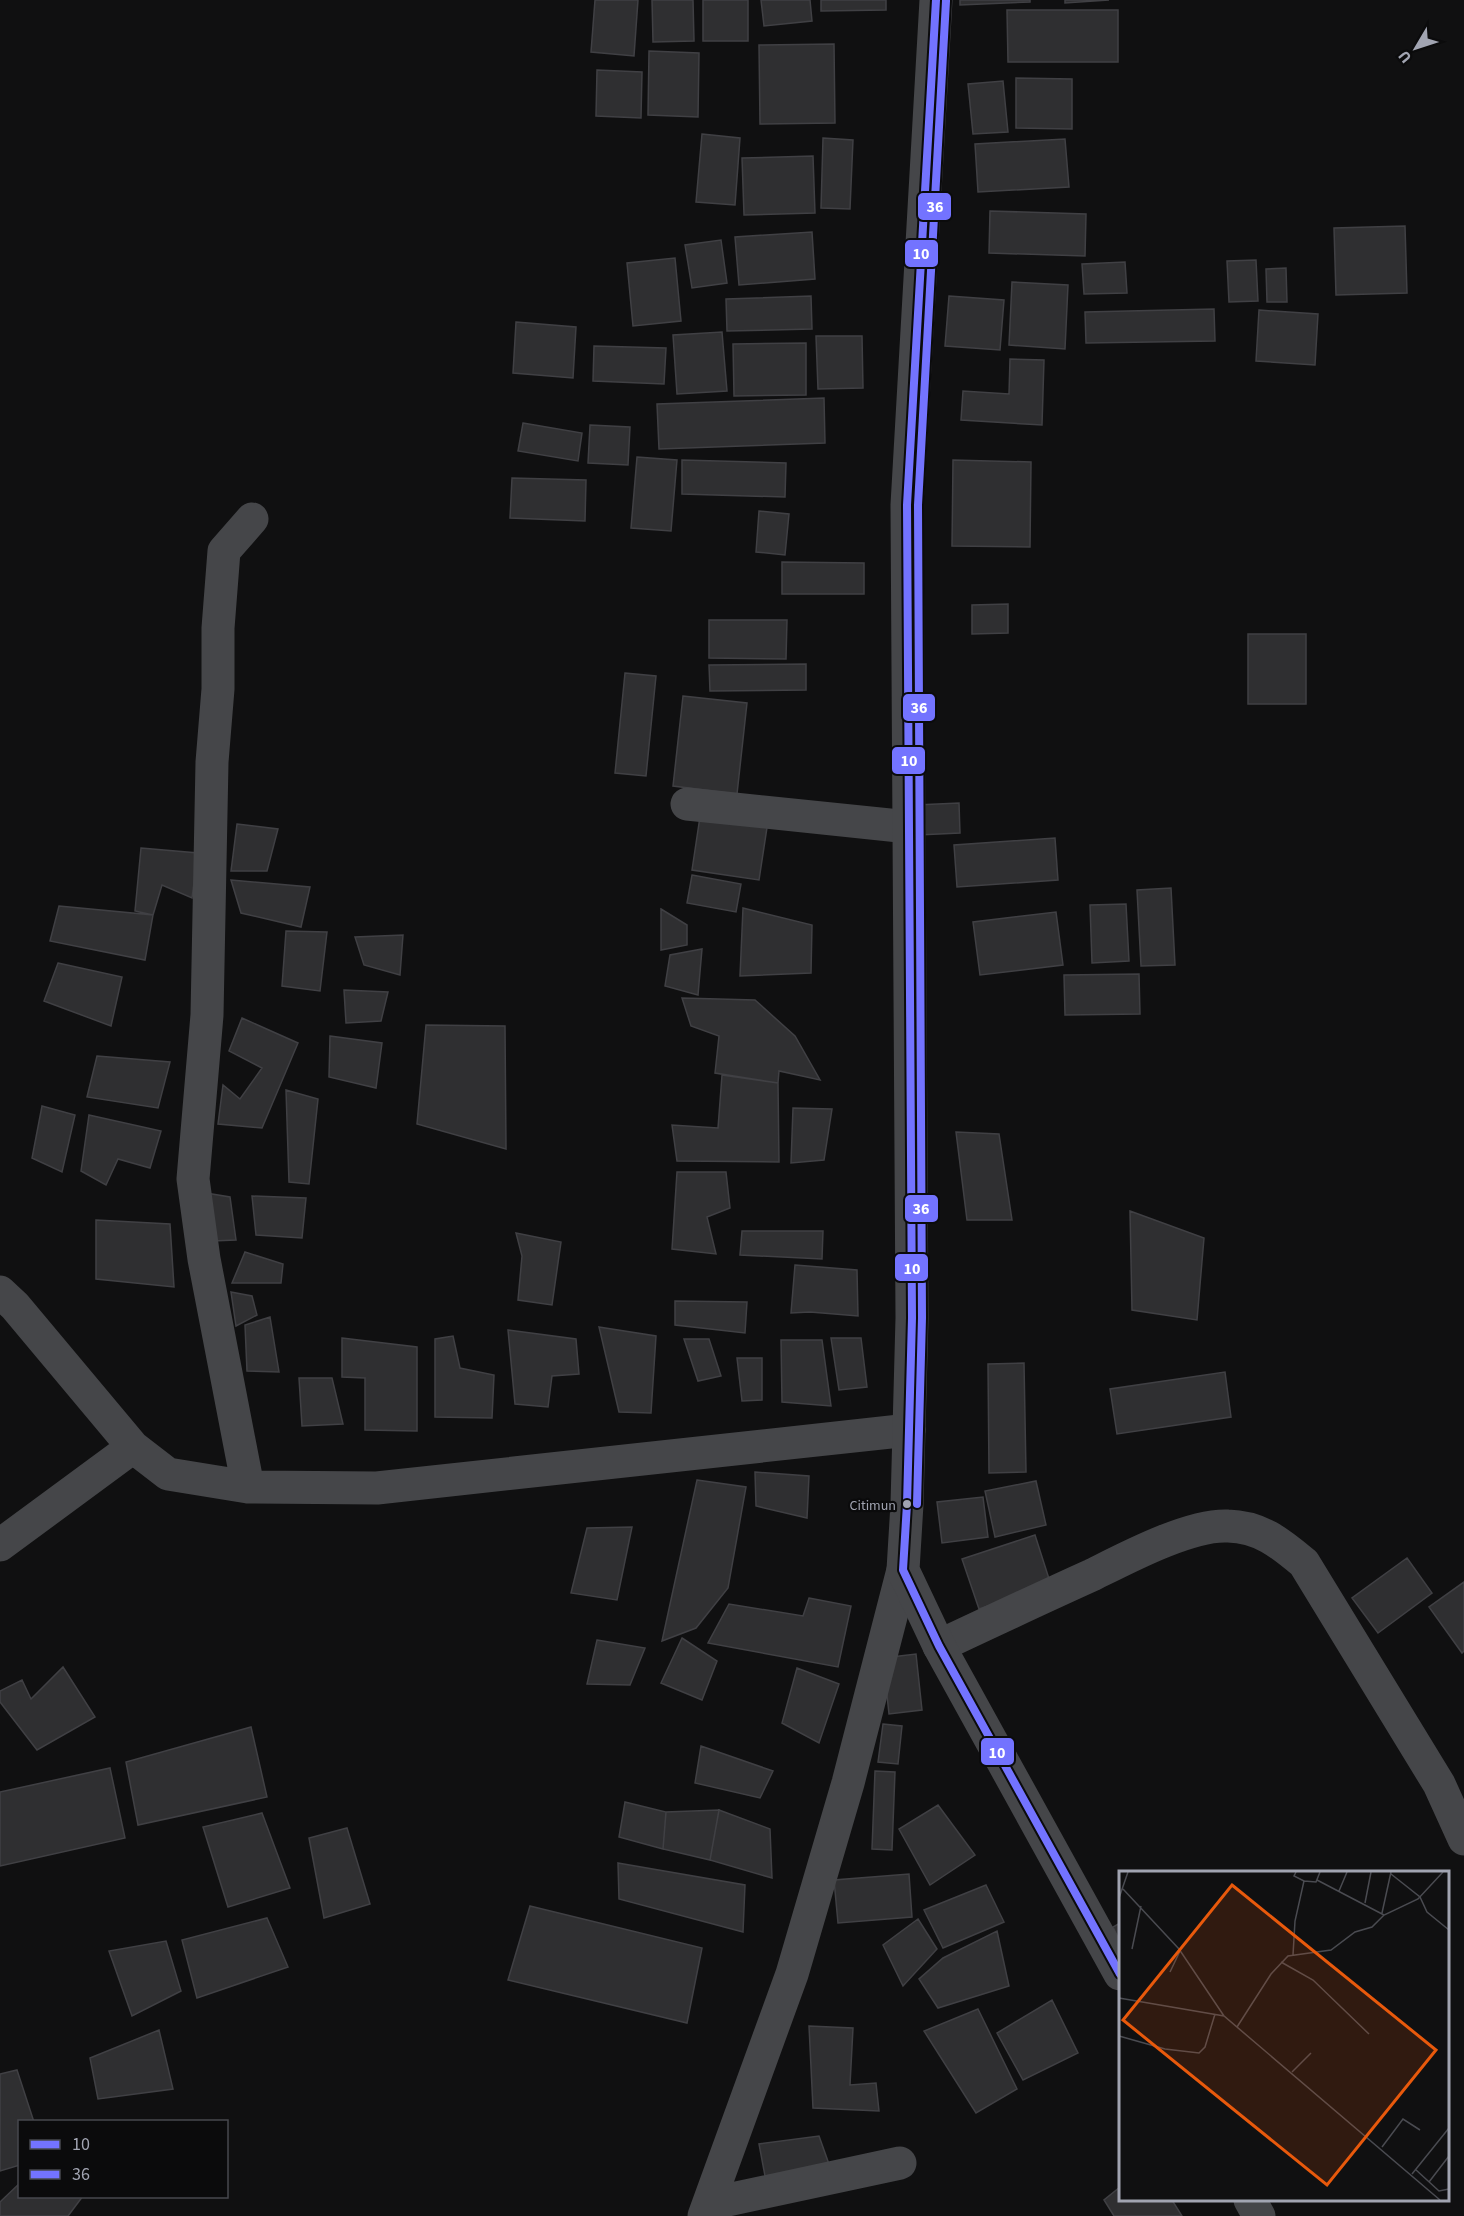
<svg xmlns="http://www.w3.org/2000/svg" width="1464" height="2216" font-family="'Source Sans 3',sans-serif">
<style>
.building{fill:#2f2f31;stroke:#404044;stroke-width:1.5}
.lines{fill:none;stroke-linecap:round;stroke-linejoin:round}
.minor{stroke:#454649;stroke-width:33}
.tertiary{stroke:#454649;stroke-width:33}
.bus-1-casing{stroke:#0b0b0c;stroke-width:12}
.bus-2-casing{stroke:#0b0b0c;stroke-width:12}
.bus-1{stroke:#7373ff;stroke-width:8}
.bus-2{stroke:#7373ff;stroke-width:8}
.bus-dot{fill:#a1a4b1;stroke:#0b0b0c;stroke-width:2}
.labels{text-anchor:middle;stroke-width:4.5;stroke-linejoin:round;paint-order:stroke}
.bus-label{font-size:14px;fill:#a1a4b1;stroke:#0b0b0c;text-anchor:end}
.inset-road{fill:none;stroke:#4a4b51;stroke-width:1.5}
.view{fill:#e8590c;fill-opacity:0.15;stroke:#e8590c;stroke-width:3}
.inset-edge{fill:none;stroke:#a1a4b1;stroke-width:3}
.line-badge{stroke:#0b0b0c;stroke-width:2}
.badge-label{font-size:16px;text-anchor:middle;font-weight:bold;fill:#fff}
</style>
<rect width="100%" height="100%" fill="#101011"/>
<path class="building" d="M595,0h43l-4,56 -43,-4z
M652,0h41l1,41 -41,1z
M703,0h45v41h-45z
M761,0h49l2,21 -48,5z
M821,0h65v10l-65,1z
M960,0h70v2l-70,3z
M1065,0h44l-44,3z
M1007,10h111v52h-110z
M834,44l1,79 -75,1 -1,-79z
M649,51l50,2 -1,64 -50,-2z
M597,70l45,2 -1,46 -45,-2z
M1016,78l56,1v50l-56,-1z
M1003,81l5,51 -35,2 -5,-50z
M702,134l38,4 -5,67 -39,-3z
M823,138l30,2 -3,69 -29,-1z
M1065,139l4,48 -91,5 -3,-48z
M813,156l2,57 -71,2 -2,-57z
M990,211l96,3 -1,42 -96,-3z
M1405,226l2,67 -71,2 -2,-67z
M812,232l3,47 -76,6 -4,-48z
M721,240l6,43 -35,5 -7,-43z
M675,258l6,63 -48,5 -6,-63z
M1256,260l2,41 -29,1 -2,-41z
M1125,262l2,31 -43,1 -2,-30z
M1286,268l1,34h-20l-1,-33z
M1012,282l56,3 -3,64 -56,-4z
M811,296l1,33 -85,2 -1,-32z
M949,296l55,4 -4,50 -55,-4z
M1214,309l1,32 -129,2 -1,-31z
M1259,310l59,4 -3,51 -59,-4z
M516,322l60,5 -3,51 -60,-5z
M722,332l5,59 -50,3 -4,-59z
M816,336h46l1,52 -45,1z
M806,343v52l-72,1 -1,-52z
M594,346l72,2 -2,36 -71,-3z
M1010,359l34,1 -2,65 -81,-5 2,-29 46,3z
M824,398l1,45 -166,6 -2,-45z
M523,423l59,10 -4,28 -60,-10z
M590,425l40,2 -2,38 -40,-2z
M637,457l40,3 -6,71 -40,-3z
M682,460l104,3 -1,34 -103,-3z
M953,460l78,2 -1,85 -78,-1z
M512,478l74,2 -1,41 -75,-3z
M759,511l30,3 -4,41 -29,-3z
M782,562l82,1v31h-82z
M1008,604v29l-36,1v-29z
M709,620h78l-1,39 -77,-1z
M1248,634h58v70h-58z
M806,664v26l-96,1 -1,-26z
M625,673l31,3 -10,100 -31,-3z
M683,696l64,7 -10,91 -64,-8z
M959,803l1,30 -42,2 -2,-30z
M701,810l67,11 -9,59 -67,-10z
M237,824l41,5 -11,42h-36z
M1055,838l3,42 -101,7 -3,-42z
M141,848l57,5 -6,45 -30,-13 -9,30 -18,-4z
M692,875l49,9 -5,28 -49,-9z
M231,880l79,7 -9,40 -60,-14z
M1171,888l4,77 -34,1 -4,-76z
M1126,904l3,57 -37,2 -2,-58z
M59,906l94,9 -8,45 -95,-19z
M743,908l69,17 -1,48 -71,3z
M661,909l26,16v20l-26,5z
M1056,912l7,53 -83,10 -7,-53z
M286,931l41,1 -7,59 -38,-5z
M403,935l-3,40 -36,-10 -9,-28z
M702,949l-4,46 -33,-9 5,-31z
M58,963l64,14 -11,49 -67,-25z
M1139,974l1,40 -75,1 -1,-40z
M344,990l44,2 -7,29 -35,2z
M682,998l73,2 40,36 25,44 -41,-9 -1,12 -63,-10 4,-37 -28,-10z
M242,1018l56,25 -36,85 -44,-4 5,-39 17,14 22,-31 -33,-17z
M426,1025l79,1 1,123 -89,-25z
M330,1036l52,7 -6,45 -47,-11z
M97,1056l73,6 -12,46 -71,-11z
M722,1075l56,8 1,79 -102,-1 -5,-36 46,3z
M286,1090l32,9 -9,85 -20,-2z
M42,1106l33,9 -13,57 -30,-14z
M793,1108l39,1 -8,51 -33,3z
M89,1115l72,16 -11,37 -32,-9 -12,26 -25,-14z
M956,1132l43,2 13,86h-45z
M677,1172h49l4,36 -23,9 9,37 -44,-5z
M206,1193l24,4 6,43 -24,1z
M252,1196l54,2 -4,40 -46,-3z
M1130,1211l74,27 -7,82 -65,-10z
M96,1220l74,4 4,63 -78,-8z
M742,1231h81l-1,28 -82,-4z
M516,1233l45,9 -9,63 -34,-5 4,-44z
M245,1252l38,12 -2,19h-49z
M795,1265l62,5 1,46 -48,-4 -19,1z
M231,1292l21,4 5,19 -21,11z
M675,1301l72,1 -2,31 -70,-8z
M270,1317l9,55 -32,-1 -2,-46z
M599,1327l57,9 -5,77 -32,-1z
M508,1330l68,9 3,35 -27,2 -4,31 -33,-3z
M453,1336l7,32 34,7 -2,43 -57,-1v-78z
M342,1338l75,9v84l-52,-1v-52l-23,-1z
M831,1338h30l6,49 -28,3z
M684,1339h25l12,37 -23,5z
M781,1340h41l9,66 -49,-4z
M737,1358h25v42l-20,1z
M1024,1363l2,109 -37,1 -1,-109z
M1225,1372l6,45 -114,17 -7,-45z
M299,1378h33l11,46 -41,2z
M755,1472l54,4 -2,42 -51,-12z
M697,1480l49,7 -18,101 -32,40 -34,13z
M1036,1481l10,44 -51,12 -10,-46z
M983,1497l5,40 -46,6 -5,-41z
M632,1527l-15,73 -46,-7 16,-65z
M1035,1535l16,50 -72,24 -17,-50z
M1407,1558l25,35 -54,40 -26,-35z
M1464,1582v69l-2,2 -33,-46z
M809,1598l42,8 -13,61 -130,-24 21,-39 74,12z
M682,1638l35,23 -15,39 -41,-17z
M597,1640l48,8 -15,37 -43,-1z
M916,1654l6,56 -33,4 -6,-56z
M63,1667l32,50 -58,33 -37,-48v-11l22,-11 9,19z
M797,1668l42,16 -20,59 -37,-20z
M883,1724l19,2 -4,38 -20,-2z
M251,1727l16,70 -129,28 -12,-63z
M701,1746l72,25 -13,27 -65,-15z
M110,1768l15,70 -125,28v-74z
M875,1771l20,1 -3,78 -20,-1z
M625,1802l41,10 -3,37 -44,-12z
M938,1805l37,50 -45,30 -31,-56z
M719,1810l-9,50 -47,-11 3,-37z
M719,1810l51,19 2,49 -62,-18z
M262,1813l28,75 -62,19 -25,-80z
M347,1828l23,76 -46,14 -15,-80z
M618,1863l127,22 -2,47 -124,-33z
M909,1874l3,43 -74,6 -4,-43z
M986,1885l18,37 -61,26 -19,-38z
M530,1906l172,42 -15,75 -179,-43z
M267,1918l21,49 -91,31 -15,-58z
M918,1919l19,30 -34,37 -20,-41z
M1120,1923v18l-7,-14z
M997,1931l12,55 -71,22 -19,-29 24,-21z
M166,1941l15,50 -49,25 -23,-65z
M1052,2000l26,53 -55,27 -26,-47z
M978,2009l39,80 -41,24 -52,-82z
M809,2026l44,2 -3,57 26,-2 3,28 -66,-3z
M159,2030l14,59 -75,10 -8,-41z
M17,2070l17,52h-14v43l-20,6v-97z
M819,2136l11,31 -65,9 -6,-32z
M20,2183v13h63l-15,20h-68v-14z
M1120,2187v13h52l10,16h-68l-10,-16z"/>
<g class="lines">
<path class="minor" d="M687,804l222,23
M0,1292l15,14 118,141 35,27 80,13 129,1 532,-58
M248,1487l-44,-228 -11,-80 14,-164 5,-253 6,-73v-61l6,-77 28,-32
M0,1545l133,-98
M939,1646c51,-24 102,-48 153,-71 34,-17 98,-51 136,-49 33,1 52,17 76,37l135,221 25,55
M709,2204l191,-41
M704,2216l88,-242 56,-191 55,-213"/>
<path class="tertiary" d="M936,0l-29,505 5,813 -5,186 -4,66 36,76 181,328
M1250,2200l9,16"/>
<g class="bus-1-casing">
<path id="bus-1" d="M936,0l-29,505 5,813 -5,186 -4,66 36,76 181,328"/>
</g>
<g class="bus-2-casing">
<path id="bus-2" d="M917,1504l5,-186 -4,-813 28,-504"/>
</g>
<use href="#bus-1" class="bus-1"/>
<use href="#bus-2" class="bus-2"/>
</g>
<circle class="bus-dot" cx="907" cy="1504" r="5"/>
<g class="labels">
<g class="bus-label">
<text x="896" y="1510">Citimun</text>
</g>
</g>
<g transform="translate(1119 1871)">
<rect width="330" height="330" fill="#101011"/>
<path class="inset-road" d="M272,3l29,23 7,15 22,18M198,9l67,35M185,10l12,1 4,-10M4,18l56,60 45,67M220,20l8,-19M0,27l9,-26M246,32l6,-31M263,42l9,-41M13,78l9,-43M174,84l2,-34 9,-40 -10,-5 2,-4M162,91l32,18 56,54M51,101l10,-21M0,127l105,18 216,184M118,156l34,-53 17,-18 43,-6 24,-18 17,-5 12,-12 34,-16 25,-27M0,165l46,13 34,4 6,-6 10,-33M173,201l19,-19M263,276l21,-28 17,11M296,298l24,22 10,-2M293,303l37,-46M310,311l20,-26"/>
<path class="view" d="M113,14l204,165 -109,135 -204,-165z"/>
<rect width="330" height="330" class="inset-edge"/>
</g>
<g class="line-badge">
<rect x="917" y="192" width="35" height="29" rx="6" fill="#7373ff"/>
<rect x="904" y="239" width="35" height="29" rx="6" fill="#7373ff"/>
<rect x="902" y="693" width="34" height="29" rx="6" fill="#7373ff"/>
<rect x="891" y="746" width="35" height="29" rx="6" fill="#7373ff"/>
<rect x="904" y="1194" width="35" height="29" rx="6" fill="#7373ff"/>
<rect x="894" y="1253" width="35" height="29" rx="6" fill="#7373ff"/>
<rect x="980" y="1737" width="35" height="29" rx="6" fill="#7373ff"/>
</g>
<g class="badge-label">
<text x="935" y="212">36</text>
<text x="921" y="259">10</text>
<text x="919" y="713">36</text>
<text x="909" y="766">10</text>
<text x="921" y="1214">36</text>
<text x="912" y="1274">10</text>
<text x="997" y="1758">10</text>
</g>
<rect x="18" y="2120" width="210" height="78" fill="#0b0b0c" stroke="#47484e" stroke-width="1.5"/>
<rect x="30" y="2140" width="30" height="9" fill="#7373ff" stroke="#47484e" stroke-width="1.5"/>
<text x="72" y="2150" font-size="18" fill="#a1a4b1">10</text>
<rect x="30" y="2170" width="30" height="9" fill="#7373ff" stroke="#47484e" stroke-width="1.5"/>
<text x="72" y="2180" font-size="18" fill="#a1a4b1">36</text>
<g transform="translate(1416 48) rotate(231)" stroke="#0b0b0c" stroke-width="4.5" paint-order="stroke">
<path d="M0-4.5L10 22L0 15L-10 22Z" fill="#a1a4b1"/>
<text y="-9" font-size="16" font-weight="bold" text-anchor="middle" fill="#a1a4b1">U</text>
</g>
</svg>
